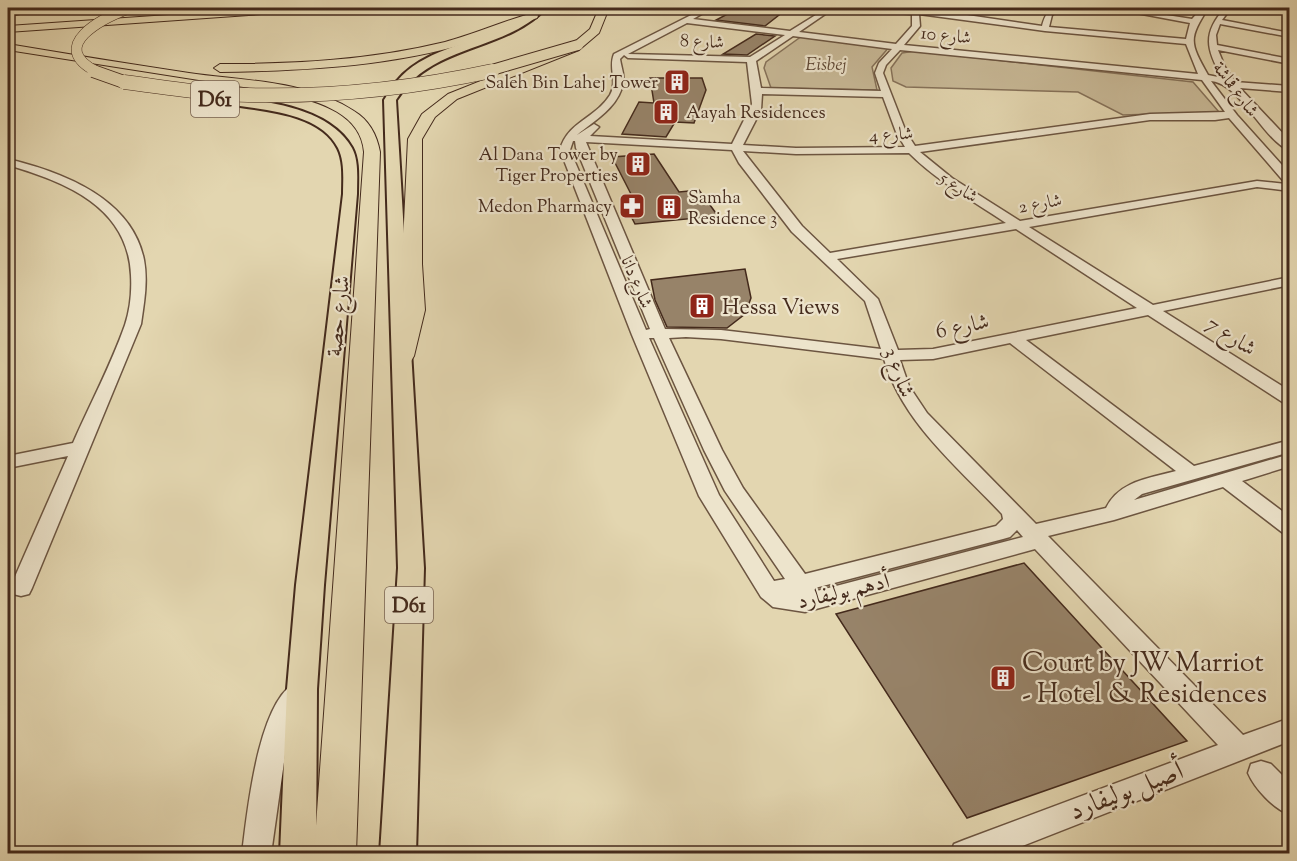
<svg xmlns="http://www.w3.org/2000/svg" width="1297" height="861" font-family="'Sorts Mill Goudy',Amiri,serif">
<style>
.green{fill:#c8b997;stroke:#86725a;stroke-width:1.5}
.building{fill:#978369;stroke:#442a1c;stroke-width:1.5}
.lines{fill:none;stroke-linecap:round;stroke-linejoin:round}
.minor-casing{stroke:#6c5541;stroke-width:3}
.major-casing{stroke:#442a1c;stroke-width:4}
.highway-casing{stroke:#442a1c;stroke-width:2}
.minor{fill:#ede4cc;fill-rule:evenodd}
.major{fill:#e3d6b0;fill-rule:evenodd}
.highway{fill:#e3d6b0;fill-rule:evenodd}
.major-bridge-far1-casing{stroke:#442a1c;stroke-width:11;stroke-linecap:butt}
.major-bridge-casing{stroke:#442a1c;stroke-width:14;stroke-linecap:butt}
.highway-bridge-far1-casing{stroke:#442a1c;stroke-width:12;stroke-linecap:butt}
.highway-bridge-casing{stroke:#442a1c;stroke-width:15;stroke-linecap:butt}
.major-bridge-far1{stroke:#e3d6b0;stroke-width:10}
.major-bridge{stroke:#e3d6b0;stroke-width:12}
.highway-bridge-far1{stroke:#e3d6b0;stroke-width:10}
.highway-bridge{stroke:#e3d6b0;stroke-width:14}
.labels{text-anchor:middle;stroke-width:4.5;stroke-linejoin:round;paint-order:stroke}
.far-street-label{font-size:18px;fill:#442a1c;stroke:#ede4cc}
.far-park-label{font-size:18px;font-style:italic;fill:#5e4735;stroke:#ede4cc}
.far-poi-label{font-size:18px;fill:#442a1c;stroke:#ede4cc;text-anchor:end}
.shield{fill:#ede4cc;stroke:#776251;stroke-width:1.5}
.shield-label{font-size:21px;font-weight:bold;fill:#442a1c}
.poi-label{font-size:22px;fill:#442a1c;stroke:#ede4cc;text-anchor:start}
.street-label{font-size:22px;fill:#442a1c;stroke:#ede4cc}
.near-poi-label{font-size:27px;fill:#442a1c;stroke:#ede4cc;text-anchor:start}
.near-street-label{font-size:27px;fill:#442a1c;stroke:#ede4cc}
</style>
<rect width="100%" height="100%" fill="#e3d6b0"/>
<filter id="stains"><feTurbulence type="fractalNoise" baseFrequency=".00333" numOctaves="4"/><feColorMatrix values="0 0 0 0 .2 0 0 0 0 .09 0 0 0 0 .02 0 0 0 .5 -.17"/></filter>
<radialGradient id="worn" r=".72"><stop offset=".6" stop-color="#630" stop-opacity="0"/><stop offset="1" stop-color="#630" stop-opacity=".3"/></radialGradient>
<path class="green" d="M802,36l88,10 -18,21 5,23 -106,-2 -7,-20 2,-6z
M915,51l278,31 26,30 -96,3 -45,-23 -172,-5 -13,-6 -2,-13 11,-15z"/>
<path class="building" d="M739,8h49l-23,18 -49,-6z
M756,34l19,2 -28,19 -24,-1z
M650,78h52l4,12 -12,33 -19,-1 -9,15 -44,-3 17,-32 15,1z
M654,154l25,38 20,-2 19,26 -83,8 -14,-27 11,-1 -20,-39z
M745,269l6,29 -6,16 -18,14 -60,-1 -12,-27 -4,-20z
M1024,563l163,178 -220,77 -131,-204z"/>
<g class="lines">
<g class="minor-casing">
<path id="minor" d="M705,8h7l-19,11 97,12 37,-23h7l-35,24 97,12 16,-18v-12l-69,-4 -3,-2h76l1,2 23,1 102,15c3,-11 6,-18 19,-18l-9,7 -3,12 137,12 4,-16 -80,-15h12l70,11 10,-11h6c-19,31 -19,33 0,67l15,3c-18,-29 -20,-46 2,-70h6l-9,12 68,13v4l-70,-13 -4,11 1,10 73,14v5l-72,-14 7,17 10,15 55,4v6l-50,-4 50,53v10c-28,-12 -49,-67 -79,-70l26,34 53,59v17l-33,-4 -228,40 124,78 137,-28v8l-127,26 127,80v13l-6,-1 -136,-88 -122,25 168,126 96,-26v12l-148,42 -8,6 156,-46v12l-48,15 48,36v18l-7,-2 -60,-46 -109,33 -66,16 195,199 47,-17v23l-288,113h-52l4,-10 10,-4 254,-95 -183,-196 -230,63 -32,-5 -12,-10 -62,-101 -67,-161 -72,-185c7,-28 36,-32 50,-55 8,-14 -2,-27 4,-41zM919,14l126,17 141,13 12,30 -294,-29 16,-19zM687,23l98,12 -35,22 -122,-3zM793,36l99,13 -13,14 -4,10 6,18 -120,-3 -5,-27zM900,50l302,30 23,32 -75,2 -235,32 -9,-14 -23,-59 3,-8zM624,55l4,3 119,4 5,42 -20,40 -142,-8 9,-9 -5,-3 -17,11c17,-14 42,-28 46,-52 2,-8 -2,-16 -3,-24zM762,94l121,3 13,35 9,15 -109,1 -53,-3 18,-35zM1229,118l57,66 -29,-3 -237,40 -68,-43 -32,-26 230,-32h65zM573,141h2l1,7 74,181 -4,1 -76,-180zM586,142l146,8 7,13 53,69 73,69 16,48 -160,-19 -56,-1zM743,151l53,3 113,-1c28,28 64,48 97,70l-176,30 -28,-27zM1016,229l121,79 -204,41 -35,1 -20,-51 -41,-40zM686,337l35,2 163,20c18,63 75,109 118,155l1,5 -7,7 -191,48 -62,-86 -21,-38 -53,-112zM649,338h5l50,112 21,41 60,88 -11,2 -55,-86zM1010,343l166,128c-26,7 -57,10 -70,37l-70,16 -109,-111 -18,-27 -9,-26 33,-1zM1017,530l6,7 -206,54 -2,-3 188,-49 7,-2z
M1269,8h21v4z
M8,159c54,13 124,39 136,101 4,22 0,43 -3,64l-109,264 -3,6 -8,2 -8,-2 -3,-6 58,-132 -60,12v-12l65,-13c17,-39 38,-78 52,-118 5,-15 7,-33 6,-50 -3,-69 -66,-93 -123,-110z
M299,681l9,4 3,7 -14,23 -11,33 -15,106h-29c5,-39 16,-158 57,-173z
M1261,761l10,3 19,19v32c-17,-7 -35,-26 -42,-42l3,-9z"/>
</g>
<g class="major-casing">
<path id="major" d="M537,8h9c-43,45 -114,35 -150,92l28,468 -8,286h-36l18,-286 -14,-468c4,-6 8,-14 13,-19 25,-30 71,-37 104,-52 13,-6 25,-13 36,-21z
M208,95c44,4 120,9 144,53 7,13 5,31 5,46l-33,391 -7,104 -1,165h-36l7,-165 9,-104 47,-391c0,-14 2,-32 -5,-46 -21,-42 -95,-38 -134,-48v-4z"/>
</g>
<g class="highway-casing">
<path id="highway" d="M24,8h20l-5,3 -31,5v-6z
M269,8h40l-5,3 -296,21v-6z
M599,8h10l-10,25 -20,17 -122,49 -22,18 -13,22v125l3,46 -11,46 -3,5 -8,2 -8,-2 -3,-5 11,-46 -1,-46 6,-125 14,-25 26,-20 123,-49 19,-16z
M533,13l5,3 -1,2c-28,10 -55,21 -83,29 -76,20 -156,24 -234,25l-6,-4 6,-4c76,0 151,-4 225,-22 30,-8 58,-21 88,-29z
M8,44c60,10 121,20 181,29 55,8 117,7 165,38 15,9 23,24 26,41l-24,702h-42l50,-702c-3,-38 -44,-50 -76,-58l-280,-44z"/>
</g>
<use href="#minor" class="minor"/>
<use href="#major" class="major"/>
<use href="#highway" class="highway"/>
<g class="major-bridge-far1-casing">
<path id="major-bridge-far1" d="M97,72c-51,-26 6,-54 33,-64"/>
</g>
<g class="major-bridge-casing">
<path id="major-bridge" d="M93,71l31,11"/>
</g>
<g class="highway-bridge-far1-casing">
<path id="highway-bridge-far1" d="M485,72l93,-27"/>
</g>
<g class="highway-bridge-casing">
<path id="highway-bridge" d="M124,82c33,4 66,10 100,12 91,5 180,-4 268,-23"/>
</g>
<use href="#major-bridge-far1" class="major-bridge-far1"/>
<use href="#major-bridge" class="major-bridge"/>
<use href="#highway-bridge-far1" class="highway-bridge-far1"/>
<use href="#highway-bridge" class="highway-bridge"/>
</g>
<defs>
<g id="building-square" transform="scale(1.35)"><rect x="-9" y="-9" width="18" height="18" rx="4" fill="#8f2418" stroke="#ede4cc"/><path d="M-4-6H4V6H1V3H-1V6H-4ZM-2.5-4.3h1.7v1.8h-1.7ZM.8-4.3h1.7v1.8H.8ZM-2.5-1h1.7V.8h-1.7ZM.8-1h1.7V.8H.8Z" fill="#fff"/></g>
<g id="pharmacy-square" transform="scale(1.35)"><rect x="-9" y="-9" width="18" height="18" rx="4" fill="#8f2418" stroke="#ede4cc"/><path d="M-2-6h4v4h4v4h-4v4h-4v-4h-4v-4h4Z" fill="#fff"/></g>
</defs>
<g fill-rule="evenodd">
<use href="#building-square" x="677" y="82"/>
<use href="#building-square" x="666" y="112"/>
<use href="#building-square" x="638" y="164"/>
<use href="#pharmacy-square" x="632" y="206"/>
<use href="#building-square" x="669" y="207"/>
<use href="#building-square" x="702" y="306"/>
<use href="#building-square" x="1003" y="678"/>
</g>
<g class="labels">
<g class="far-street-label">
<text transform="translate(946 35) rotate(6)" y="6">شارع 10</text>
<text transform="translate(702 41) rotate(3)" y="6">شارع 8</text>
<text transform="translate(1236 89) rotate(53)" y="6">شارع قماشة</text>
<text transform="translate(891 134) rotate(-3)" y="6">شارع 4</text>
<text transform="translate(959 187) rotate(33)" y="6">شارع 5</text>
<text transform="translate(1040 203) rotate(-10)" y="6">شارع 2</text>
<text transform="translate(637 282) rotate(67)" y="6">شارع دانا</text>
</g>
<g class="far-park-label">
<text x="826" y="70">Eisbej</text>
</g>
<g class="far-poi-label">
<text x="658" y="88">Saleh Bin Lahej Tower</text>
<text x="686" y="118" text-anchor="start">Aayah Residences</text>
<text x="618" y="160">Al Dana Tower by<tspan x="618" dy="21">Tiger Properties</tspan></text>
<text x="688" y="203" text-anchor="start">Samha<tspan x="688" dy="21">Residence 3</tspan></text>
<text x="612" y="212">Medon Pharmacy</text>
</g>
<g class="shield">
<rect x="191" y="81" width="48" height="36" rx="4.5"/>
<rect x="385" y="587" width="48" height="36" rx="4.5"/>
</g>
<g class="shield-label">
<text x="215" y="106">D61</text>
<text x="409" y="612">D61</text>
</g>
<g class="poi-label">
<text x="722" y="314">Hessa Views</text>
</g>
<g class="street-label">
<text transform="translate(337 316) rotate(-84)" y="8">شارع حصة</text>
<text transform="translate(962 325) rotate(-11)" y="8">شارع 6</text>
<text transform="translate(1232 335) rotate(33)" y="8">شارع 7</text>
<text transform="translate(900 372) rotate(69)" y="8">شارع 3</text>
<text transform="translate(843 590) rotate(-13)" y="8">أدهم بوليفارد</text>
</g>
<g class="near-poi-label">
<text x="1022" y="671">Court by JW Marriot<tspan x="1022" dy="31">- Hotel &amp; Residences</tspan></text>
</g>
<g class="near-street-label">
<text transform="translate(1126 790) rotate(-21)" y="9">أصيل بوليفارد</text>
</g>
</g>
<rect width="1297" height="861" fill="none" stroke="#e3d6b0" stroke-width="30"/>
<rect x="9" y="9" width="1279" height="843" fill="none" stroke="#442a1c" stroke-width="3"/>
<rect x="15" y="15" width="1267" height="831" fill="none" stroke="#442a1c" stroke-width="1.5"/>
<rect width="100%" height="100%" filter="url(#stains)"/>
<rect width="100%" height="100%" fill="url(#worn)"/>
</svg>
